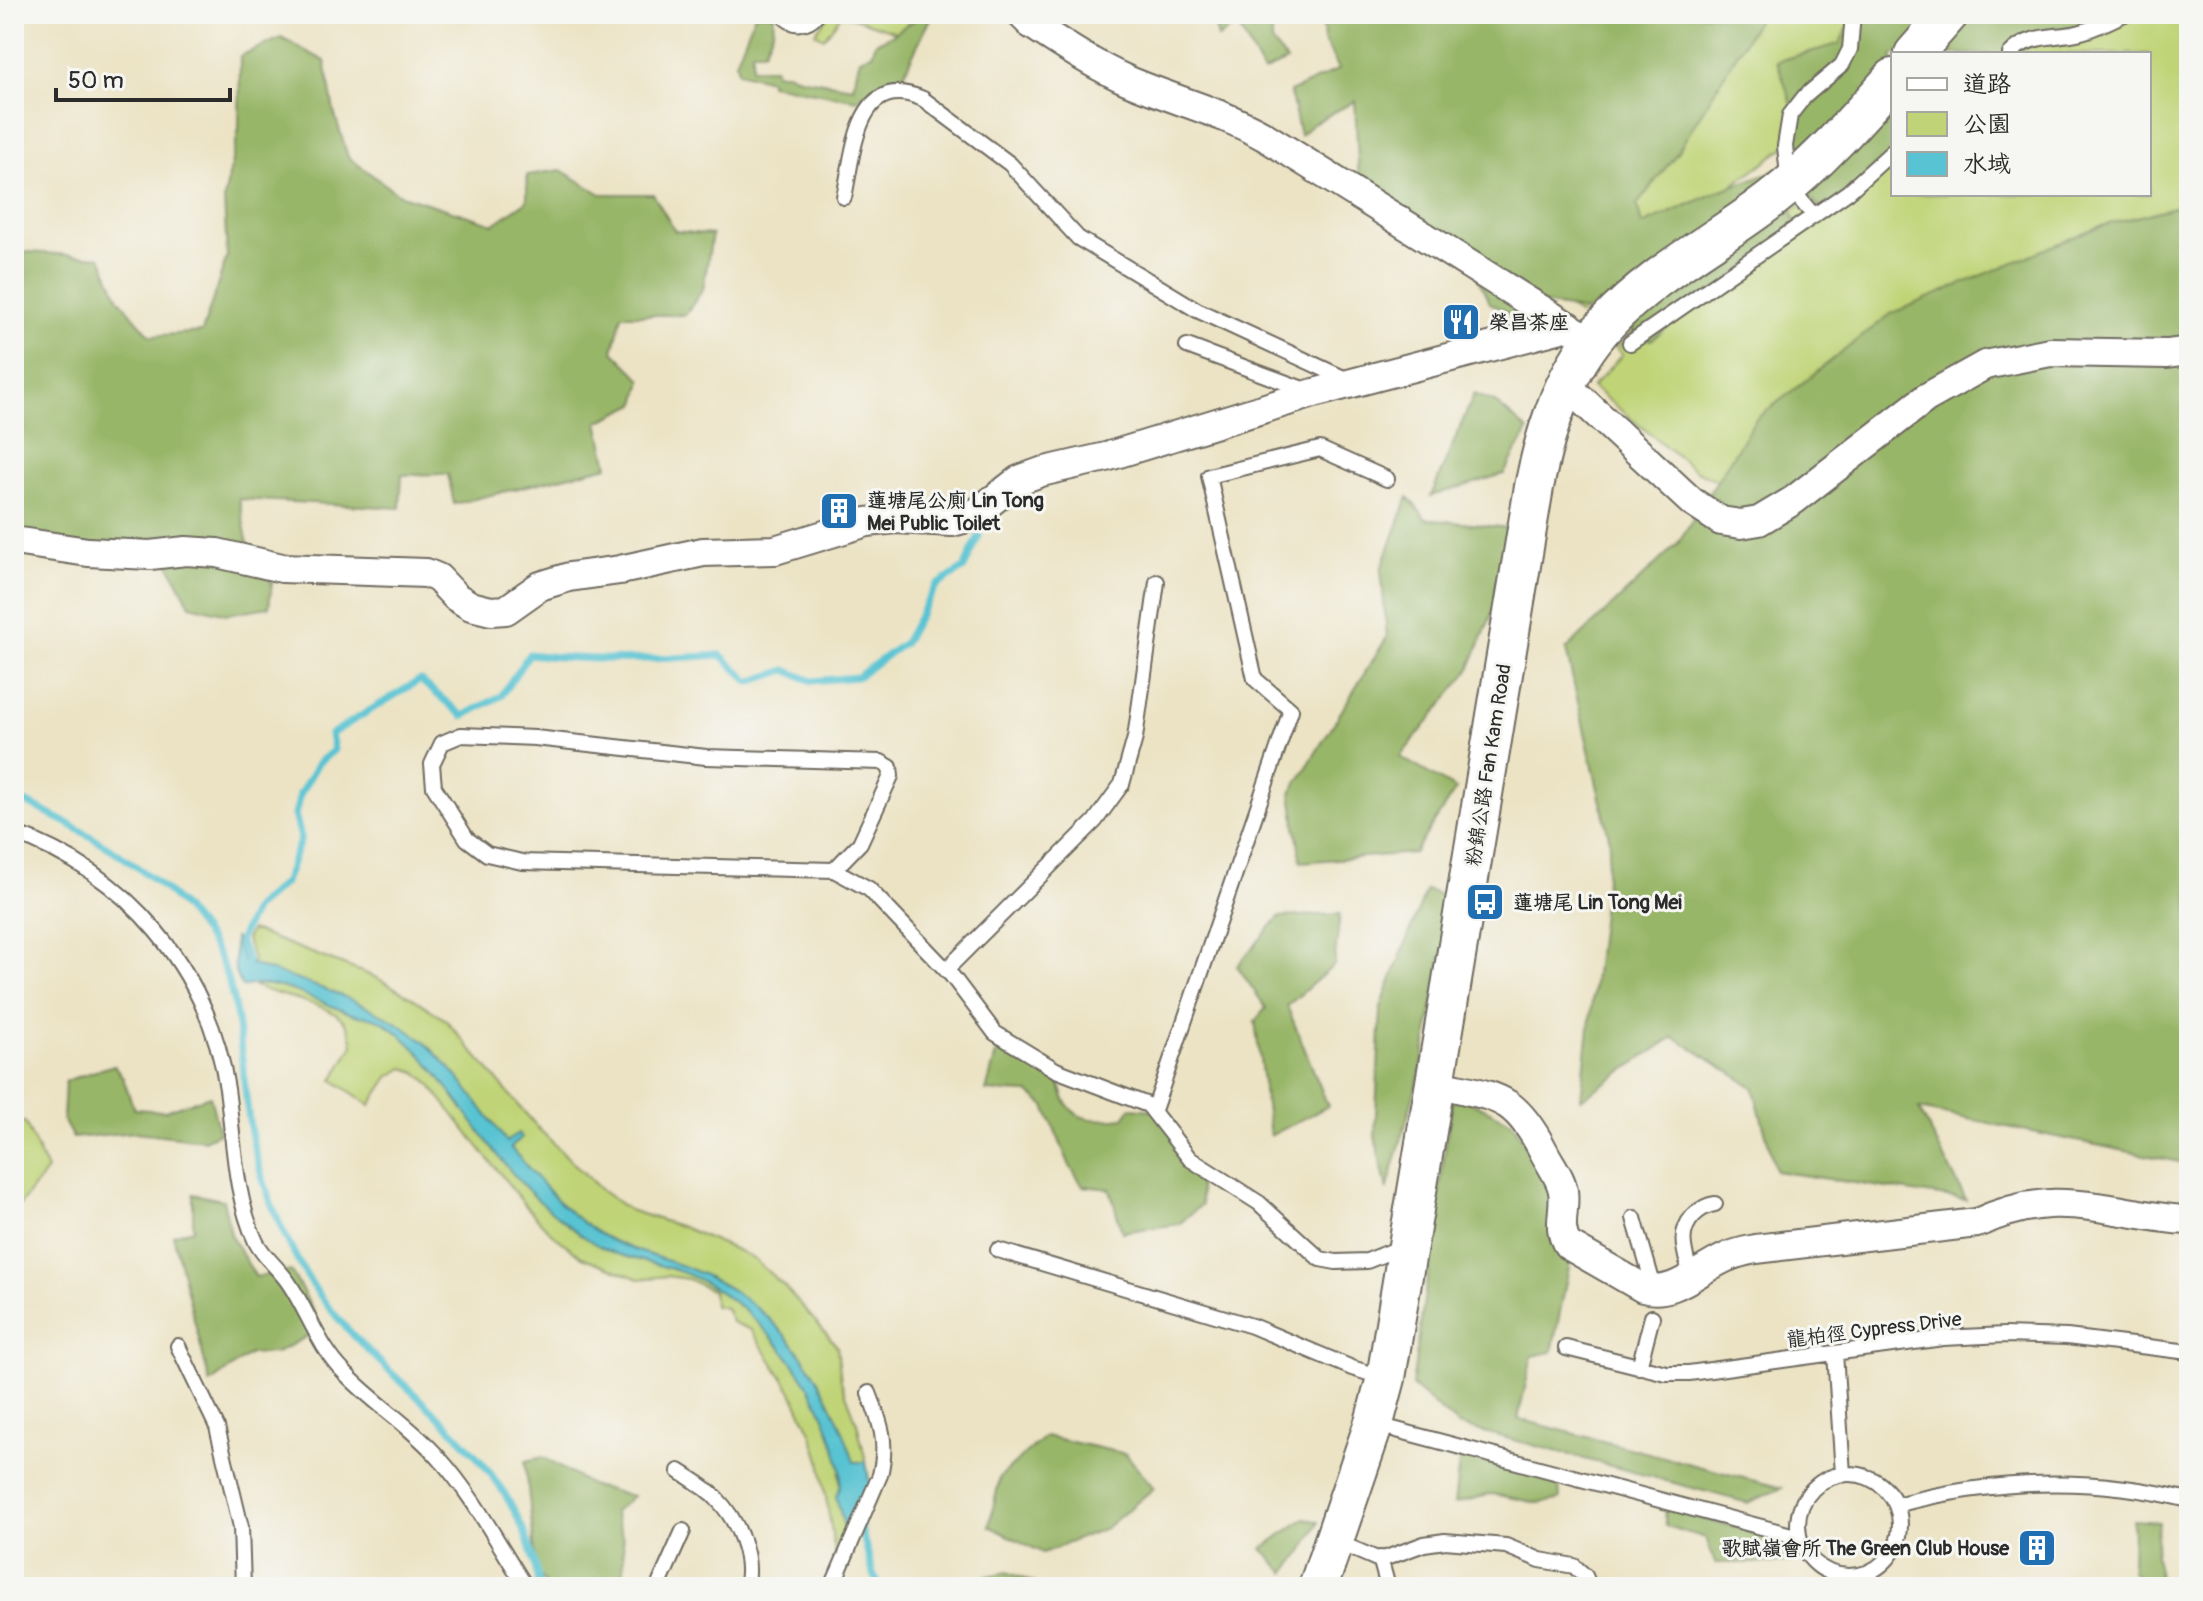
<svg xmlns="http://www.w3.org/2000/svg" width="2203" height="1601" font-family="Pangolin,'LXGW WenKai TC',sans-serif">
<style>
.green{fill:#c0d477;stroke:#768051;stroke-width:2}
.forest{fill:#98b668;stroke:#62704a;stroke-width:2}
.water{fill:#58c3d2;stroke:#42777e;stroke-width:2}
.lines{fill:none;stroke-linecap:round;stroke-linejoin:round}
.stream{stroke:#58c3d2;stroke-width:7}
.lane-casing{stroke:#6f6b61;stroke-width:18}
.street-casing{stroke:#6f6b61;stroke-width:32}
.secondary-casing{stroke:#6f6b61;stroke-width:42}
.lane{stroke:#fff;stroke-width:14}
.street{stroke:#fff;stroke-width:28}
.secondary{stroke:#fff;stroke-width:38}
.labels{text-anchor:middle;stroke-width:6;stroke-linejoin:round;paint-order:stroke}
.poi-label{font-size:20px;font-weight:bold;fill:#2b2b2b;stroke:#f6f6f2;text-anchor:start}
.street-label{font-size:20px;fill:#2b2b2b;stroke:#f6f6f2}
</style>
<rect width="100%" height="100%" fill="#f6f6f2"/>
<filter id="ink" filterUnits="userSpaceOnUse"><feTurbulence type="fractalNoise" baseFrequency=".0125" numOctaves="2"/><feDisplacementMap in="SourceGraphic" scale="16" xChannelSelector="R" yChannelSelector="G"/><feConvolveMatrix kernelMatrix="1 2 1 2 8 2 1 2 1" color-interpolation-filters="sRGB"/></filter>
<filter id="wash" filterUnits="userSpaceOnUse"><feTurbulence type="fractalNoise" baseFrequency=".006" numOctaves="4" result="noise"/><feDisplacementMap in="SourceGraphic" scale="32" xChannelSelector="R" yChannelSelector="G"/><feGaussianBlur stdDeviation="1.8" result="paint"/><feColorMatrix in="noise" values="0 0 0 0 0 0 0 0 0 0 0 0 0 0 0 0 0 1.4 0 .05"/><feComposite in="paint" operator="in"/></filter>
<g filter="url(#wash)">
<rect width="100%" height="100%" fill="#ece3c4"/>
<path class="green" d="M829,14h103l-12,26 -78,-26 -18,24 -9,-5z
M1357,14h556l-96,110 -148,107 -64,50 -25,34 -208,-126z
M1988,14h201v241l-452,234 -41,-18 -104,-84 30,-32 -6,-7 26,-25 60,-48 153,-109 38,-45v73h256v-140h-197z
M251,930l124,47 35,19 36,24 93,109 63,62 27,19 53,17 59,25 14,8 30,27 52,59 4,35 16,42 9,39h-12l-15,11 8,59 -4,7 4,10 -11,10 -16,-99 -9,-28 -20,-42 -40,-60 -19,-8 -6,-14 -12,-2 -1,-15 -25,-12 -21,-3 -28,3 -57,-22 -30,-23 -27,-29 -99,-125 -10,-8 -12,-4 -15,9 -19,28 -37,-25 20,-35c-2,-8 -3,-18 -9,-24 -17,-20 -73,-24 -98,-39l7,-22 -7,-21z
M14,1122h11l22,48 -33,42z"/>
<path class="forest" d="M755,14h19l-1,17 -9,20h-12v17h23v5h14l10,5 54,9 7,-29 12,-4 4,-12c16,-4 24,-15 38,-21v-7h18l-30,64 -21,6 -24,16 -87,-16v-4l-32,-8 -2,-10z
M1212,14h60v29l15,18 -24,11 -26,-48 -19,14z
M1322,14h439l-84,139 -40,52 5,20 82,-36 55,-20 18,59 -146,112 -50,-27 -58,-9 -22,16 -31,-17 -17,-35 -114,-85 -4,-82 -41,22 -14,12 -10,-43 49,-23 -15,-29z
M1856,14h278l-125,40h-116v102l-65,60 -39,-40 7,-60 -19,-55 62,-17z
M281,38l44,23 9,51 14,45 50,37 96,30 33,-23v-26l34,-5 40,24h52l22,37 37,4 -9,54 -18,26h-63l-9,36 29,29 -6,24 -38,18 10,44 -154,38 -6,-30 -46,1 -2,33 -161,-9 12,61 21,22 -3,25 -42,7 -37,-9 -27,-52 -149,-14v-288l87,6 18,42 32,37 51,-4 25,-76 -3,-57 15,-71 1,-72z
M2189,203v961l-270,-55 47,91 -190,-29 -23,-84 -79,-50 -93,62 29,-258 -44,-191 112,-107 77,-123 137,-107 206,-86z
M1474,394l21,8 33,29 -24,43 -73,22z
M1408,497l18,22 82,9 -3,55 -37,89 -68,85 56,32 -42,64 -113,9 -10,-69 96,-156 -6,-67z
M1426,890l26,9 -30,167 -35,124 -12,-54 6,-129z
M1340,914l-6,51 -47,41 41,100 -58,30 -15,-115 11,-13 -29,-42 42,-49z
M997,1050l62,28c6,42 27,45 65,40l7,-10 36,3 32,72 3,21 -23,20 -57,8 -12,-43 -27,-3 -13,-20 -25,-60 -16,-13 -43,-2z
M114,1065l9,13 11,31 30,2 46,-15 9,37 -15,7 -69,-8 -62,6 -10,-18 2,-39z
M1453,1093l59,29 40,67 19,68 -19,95 -20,4 -14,63 264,69 -34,15 -290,-78 -46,-39z
M193,1194l30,6 9,38 24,39 35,-6 20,35 10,23 -45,24 -26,1 -40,29 -37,-148 20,-6z
M1045,1436l81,18 28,34 -48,40 -63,25 -54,-27 11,-49z
M1460,1455l99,27 1,18 -22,3 -46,-9 -38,10z
M543,1457l49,29 41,10 -19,16 9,26 1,40 -14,9h-63l-10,-15 -12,-111z
M1665,1507l45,14 85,20 -5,22h-75l-9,-25 -40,-12z
M1305,1518l14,4 -17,31 -17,20 -23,-24z
M2133,1520l26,2 -4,34 6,31h-16l-13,-16z
M1007,1572l28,11 -1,4h-73l-2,-5z"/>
<path class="water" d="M234,937l10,25c62,21 128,38 180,80 32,28 57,66 83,100l11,-9 4,4 -11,11c30,35 57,70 98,91 25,13 54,19 81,30 87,34 136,106 164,193h12l4,24 -24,48 -10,-38c11,-15 1,-41 -4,-58 -21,-66 -81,-136 -145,-164 -23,-9 -47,-13 -70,-20 -25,-8 -46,-27 -66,-43 -50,-40 -86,-105 -128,-154 -12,-13 -32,-33 -49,-39 -6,-2 -13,-1 -19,-3 -35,-11 -76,-39 -113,-28l-7,-14z"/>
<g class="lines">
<path class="stream" d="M14,797c60,27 143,73 183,127 8,10 17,23 23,35 23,50 21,118 31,173 9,50 30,102 57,146 70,112 211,164 231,309
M246,969l2,-7 -9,-21 16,-33 30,-26 16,-44 -6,-23 5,-21 18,-31 16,-13 -3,-16 89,-54 43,36 38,-20 28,-42c64,8 127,6 192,1l29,27 36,-12 26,11 45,-4 47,-34 32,-57 28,-18 15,-32
M860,1525l13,48 8,14"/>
</g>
</g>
<g filter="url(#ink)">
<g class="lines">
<g class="lane-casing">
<path id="lane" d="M782,14c10,13 25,12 35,0
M2010,54c18,-20 43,-16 67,-21 16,-3 33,-13 48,-19
M844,197c10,-44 12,-127 79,-98l87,65 68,74 119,72 153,71
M1814,216l-25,-30 -4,-40 5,-31 14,-18 38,-32 8,-16 3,-35
M1630,343l218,-151 45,-41
M1187,346l124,46
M14,833c113,40 195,137 213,256 7,50 7,106 29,153 8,16 25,28 34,43 19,29 29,62 54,87 29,31 66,53 94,85 35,38 60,87 88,130
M834,870l26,-27 31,-67 -1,-9 -9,-5 -175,-5 -171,-19 -74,-3 -19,8 -10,21 2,23 33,52 20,15 35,8 312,8 35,19 83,87 43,57 61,37 92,35 42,54 69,44 61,56 16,3 31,-1 35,-14
M946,970l149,-149 27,-37 13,-46 22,-156
M1154,1110l137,-400 -36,-31 -46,-203 111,-27 67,30
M1634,1218l21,73
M998,1250l254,76 100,42 32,10
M1691,1277c-5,-23 -15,-42 2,-61 7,-7 13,-11 22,-12
M178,1346l39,81 24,100 2,60
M1566,1348l100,25h23l254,-35 62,-3 62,2 122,15
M1835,1353l8,121
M1639,1367l13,-50
M1374,1424l425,113
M679,1471c12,8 27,16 37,27 21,21 38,59 30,89
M1798 1525a51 51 0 1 1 102 0a51 51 0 1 1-102 0Z
M1896,1505c98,-26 194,-30 293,-5
M1335,1541l42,18 9,-1 38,-14 21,-3 61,5 34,14 34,6 11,10 5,11
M1380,1558l8,29
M1870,1571l4,16
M658,1587l25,-56
M832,1587l48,-112c8,-33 1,-51 -11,-82"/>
</g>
<g class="street-casing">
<path id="street" d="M1021,14l10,10c31,20 62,41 96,56 46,20 93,31 137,56l313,196
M1566,385l126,117 29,19 20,3 18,-3 35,-21 132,-102 59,-33 65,-13 117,2 22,-3
M14,541l74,11 62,3 36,-4 31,2 65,15 144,5 12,5 18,19 15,9 20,5 15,-1 34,-24 29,-9 51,-7 83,-18 72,-2 92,-28 29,-3 56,3 19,-5 48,-37 22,-8 65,-15 208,-64 255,-67
M1436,1083c60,15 77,9 108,69 6,12 17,26 19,39 3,19 -7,37 5,54l75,43c30,9 55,-18 82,-30 10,-5 21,-7 31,-9l221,-26c60,-27 94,-21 157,-10 18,3 36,7 55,7"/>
</g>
<g class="secondary-casing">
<path id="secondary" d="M1914,54l35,-40
M1318,1587l56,-164 12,-45 148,-891c12,-60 31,-119 73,-164 47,-51 112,-83 166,-125 45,-35 82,-77 120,-120"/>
</g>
<use href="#lane" class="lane"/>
<use href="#street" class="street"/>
<use href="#secondary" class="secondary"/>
</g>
</g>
<defs>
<g id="restaurant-square" transform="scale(2)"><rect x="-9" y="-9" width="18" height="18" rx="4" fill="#1f6fb2" stroke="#f6f6f2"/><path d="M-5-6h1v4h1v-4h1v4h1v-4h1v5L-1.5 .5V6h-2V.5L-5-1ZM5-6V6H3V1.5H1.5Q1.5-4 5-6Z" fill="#fff"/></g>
<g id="building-square" transform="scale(2)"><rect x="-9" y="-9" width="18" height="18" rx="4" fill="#1f6fb2" stroke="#f6f6f2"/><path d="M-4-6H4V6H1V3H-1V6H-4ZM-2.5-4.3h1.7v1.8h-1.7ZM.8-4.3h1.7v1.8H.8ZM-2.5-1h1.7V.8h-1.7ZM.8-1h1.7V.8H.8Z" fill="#fff"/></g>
<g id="bus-square" transform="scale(2)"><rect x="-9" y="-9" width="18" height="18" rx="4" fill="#1f6fb2" stroke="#f6f6f2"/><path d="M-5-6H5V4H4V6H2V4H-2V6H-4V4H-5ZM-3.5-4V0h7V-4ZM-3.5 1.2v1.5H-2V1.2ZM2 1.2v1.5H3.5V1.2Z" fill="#fff"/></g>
</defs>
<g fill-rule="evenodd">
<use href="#restaurant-square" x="1461" y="322"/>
<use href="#building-square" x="839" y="511"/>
<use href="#bus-square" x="1485" y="902"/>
<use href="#building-square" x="2037" y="1548"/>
</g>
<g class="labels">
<g class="poi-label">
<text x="1489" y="329">榮昌茶座</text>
<text x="867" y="507">蓮塘尾公廁 Lin Tong<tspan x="867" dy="23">Mei Public Toilet</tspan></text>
<text x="1513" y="909">蓮塘尾 Lin Tong Mei</text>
<text x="2009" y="1555" text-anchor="end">歌賦嶺會所 The Green Club House</text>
</g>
<g class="street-label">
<text transform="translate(1488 765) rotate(-81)" y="7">粉錦公路 Fan Kam Road</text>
<text transform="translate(1874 1329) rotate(-7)" y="7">龍柏徑 Cypress Drive</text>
</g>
</g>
<rect width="2203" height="1601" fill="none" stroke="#f6f6f2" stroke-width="48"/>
<rect x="1891" y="52" width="260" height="144" fill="#f6f6f2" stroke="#a5a5a2" stroke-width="2"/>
<rect x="1907" y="78" width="40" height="12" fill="#ffffff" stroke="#a5a5a2" stroke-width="2"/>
<text x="1963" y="92" font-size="24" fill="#2b2b2b">道路</text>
<rect x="1907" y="112" width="40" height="24" fill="#c0d477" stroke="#a5a5a2" stroke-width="2"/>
<text x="1963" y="132" font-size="24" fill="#2b2b2b">公園</text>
<rect x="1907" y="152" width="40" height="24" fill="#58c3d2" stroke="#a5a5a2" stroke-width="2"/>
<text x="1963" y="172" font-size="24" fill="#2b2b2b">水域</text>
<path d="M56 88v12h174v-12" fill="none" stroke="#2b2b2b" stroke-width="4"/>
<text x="68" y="88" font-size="24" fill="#2b2b2b" stroke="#f6f6f2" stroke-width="6" paint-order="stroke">50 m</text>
</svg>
